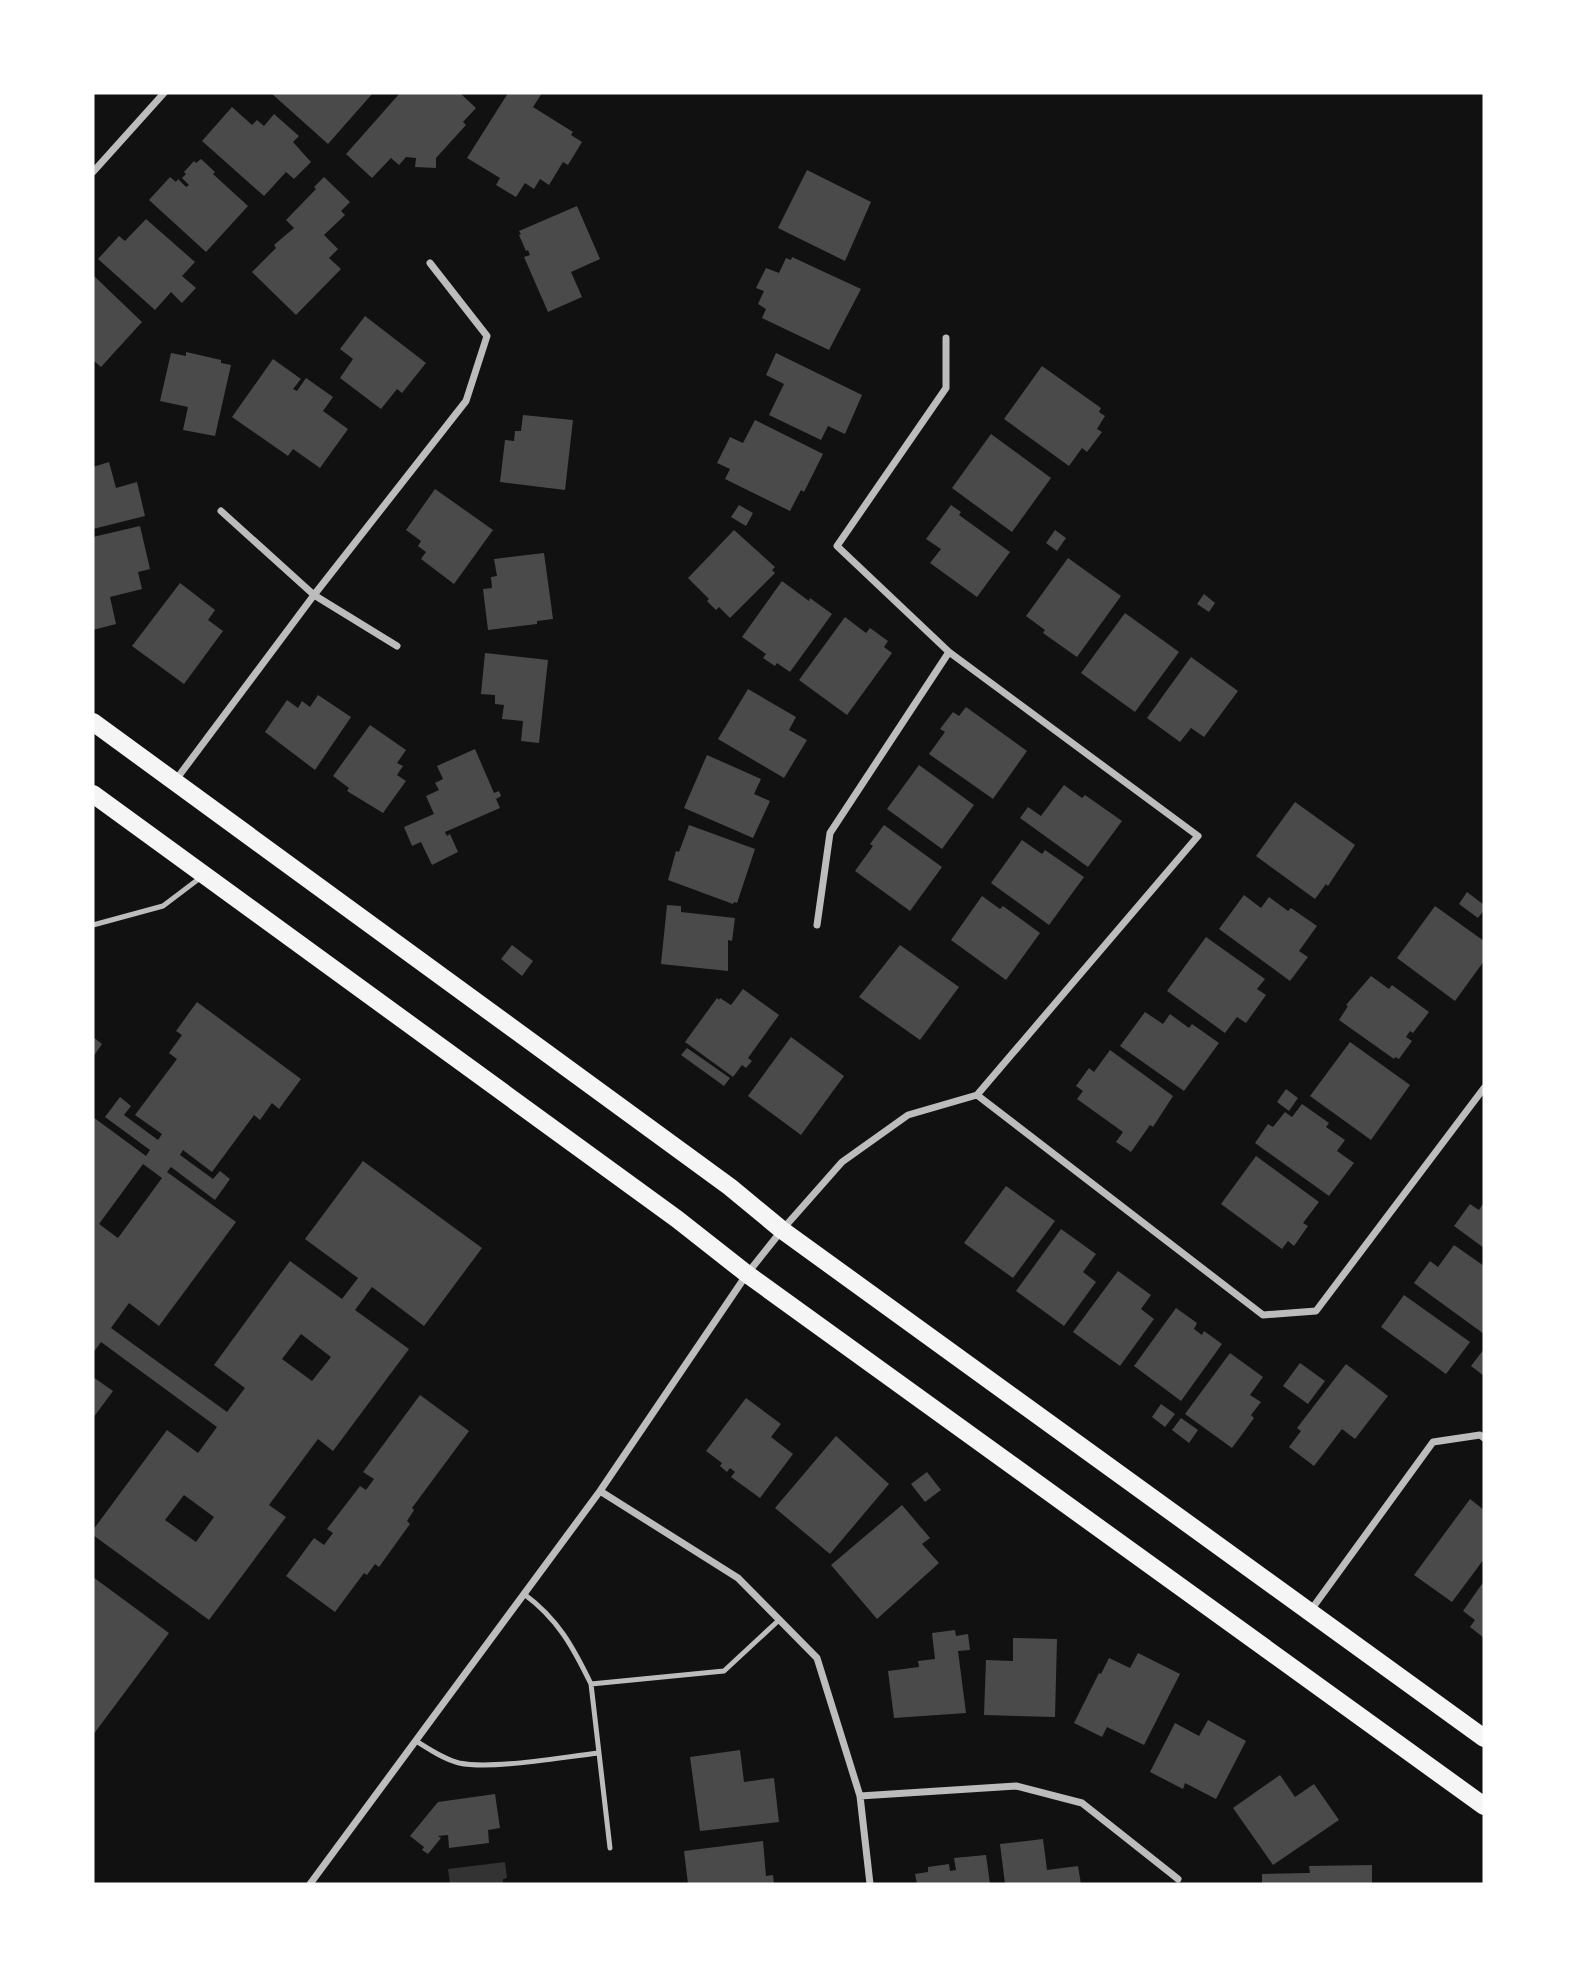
<svg xmlns="http://www.w3.org/2000/svg" width="1577" height="1977" font-family="Quicksand,sans-serif">
<style>
.water{fill:#333}
.building{fill:#4a4a4a;fill-rule:evenodd}
.lines{fill:none;stroke-linecap:round;stroke-linejoin:round}
.service{stroke:#bcbcbc;stroke-width:5}
.minor{stroke:#bcbcbc;stroke-width:7}
.primary{stroke:#f5f5f5;stroke-width:18}
</style>
<rect width="100%" height="100%" fill="#111"/>
<path class="water" d="M505,1862l2,16 -4,1v5h-53l-2,-15z"/>
<path class="building" d="M271,93h102l-45,51z
M400,93h60l16,15 -13,14 3,3 -30,33v10l-21,-1 1,-9 -10,-1 -7,8 -8,-7 -19,20 -26,-24z
M508,93h34l-9,14 40,25 -2,3 11,7 -14,23 -5,-3 -14,23 -9,-6 -6,10 -9,-6 -9,14 -20,-12 4,-7 -33,-20z
M232,107l20,18 5,-5 7,6 10,-12 25,22 -6,6 18,20 -17,17 -8,-7 -22,24 -62,-55z
M201,159l14,13 -2,2 35,32 -42,46 -57,-52 21,-23 6,5 2,-3 8,8 3,-2 -7,-7 4,-4 -2,-2 10,-11 2,2z
M807,170l64,32 -26,59 -67,-33z
M324,177l26,25 -9,9 4,4 -21,20 14,14 -9,9 12,11 -45,46 -44,-43 24,-24 -2,-3 20,-17 -8,-8 30,-31 -2,-2z
M577,206l23,53 -29,13 11,25 -34,15 -24,-55 6,-2 -2,-5 -2,1 -7,-16 2,-1 -2,-3z
M146,219l49,43 -13,14 14,12 -14,15 -11,-11 -16,18 -57,-51 21,-23 6,5z
M792,257l69,32 -32,61 -67,-32 4,-9 -8,-5 6,-13 -8,-3 10,-20 13,5 7,-15 5,2z
M94,276l48,46 -41,45 -8,-7z
M365,316l61,47 -24,30 -5,-4 -16,20 -41,-31 13,-19 -13,-10z
M186,352l35,8v3l10,2 -16,71 -32,-6 5,-23 -28,-6 11,-48 15,3z
M776,353l86,42 -17,39 -17,-8 -7,14 -52,-25 15,-31 -18,-9z
M273,359l28,20 -8,10 4,2 9,-13 27,19 -10,14 25,18 -28,39 -27,-19 -5,7 -56,-39z
M1042,366l59,42 -2,4 6,4 -8,13 5,3 -15,20 -5,-4 -13,18 -65,-47z
M523,415l50,5 -8,70 -65,-8 5,-42 9,1 1,-10h6z
M755,420l68,34 -19,38 -3,-2 -11,21 -65,-32 5,-10 -13,-6 13,-26 13,6z
M991,434l60,44 -39,54 -60,-44z
M109,462l7,26 21,-6 8,34 -52,13v-62z
M435,489l58,41 -39,54 -33,-25 5,-7 -8,-6 3,-5 -15,-11z
M739,505l14,8 -7,13 -15,-9z
M951,505l10,7 -2,3 51,37 -33,45 -47,-34 11,-14 -15,-10z
M140,526l10,43 -12,3 4,17 -32,8 6,27 -23,6v-93z
M734,530l41,37 -3,3 3,3 -45,45 -11,-11 -3,3 -9,-9 2,-2 -21,-21z
M1055,530l11,8 -9,13 -11,-8z
M544,553l9,66 -16,2v3l-49,6 -5,-41 9,-1 -1,-11 6,-1 -3,-17z
M1068,558l53,38 -44,61 -34,-24 2,-3 -19,-14z
M782,581l27,20 1,-3 22,16 -42,58 -13,-9 -2,3 -12,-8 3,-4 -24,-17z
M180,583l35,27 -7,10 15,11 -39,53 -52,-38z
M1204,594l11,9 -6,9 -12,-8z
M1125,613l54,39 -44,60 -54,-39z
M845,617l21,16 4,-5 18,13 -4,6 8,6 -45,62 -48,-35z
M485,653l63,7 -9,83 -18,-2 2,-20 -21,-2 2,-14 -9,-1v-9l-14,-1z
M1191,657l47,34 -34,46 -13,-9 -11,14 -33,-24z
M748,689l48,28 -7,13 18,10 -23,38 -66,-39z
M318,695l33,22 -36,53 -50,-38 22,-32 11,8 4,-7 8,6z
M966,707l61,44 -34,48 -64,-45 16,-22 -5,-3 13,-17 6,4z
M370,725l36,25 -9,13 6,3 -6,9 9,6 -23,32 -36,-22 2,-3 -16,-12z
M475,749l19,44 5,-2 2,5 -5,3 4,9 -55,24 2,4 3,-2 8,18 -26,13 -11,-23 -9,4 -8,-19 30,-13 -8,-18 13,-6 -4,-7 8,-4 -6,-13z
M707,755l54,24 -7,15 16,7 -17,37 -69,-30z
M919,765l55,40 -32,44 -55,-40z
M1064,785l18,13 3,-3 37,26 -34,46 -68,-49 8,-11 13,9z
M1295,802l60,43 -27,41 -2,-2 -11,15 -59,-43z
M689,825l66,24 -18,54 -3,-1 -1,2 -65,-24 8,-29 3,1z
M884,825l58,42 -32,44 -55,-40 18,-25 -3,-2z
M1022,840l20,14 3,-4 39,27 -35,48 -58,-42z
M1467,892l17,13v5l-6,8 -19,-14z
M1244,895l17,13 8,-11 19,14 3,-3 26,18 -18,25 9,6 -18,24 -71,-52z
M982,896l18,13 3,-3 37,27 -34,47 -55,-40z
M667,905l14,1v6l54,6 -3,23 -4,-1v31l-67,-7z
M1435,906l49,35v20l-29,40 -58,-43z
M1206,937l59,42 -8,10 9,6 -20,28 -9,-6 -12,16 -58,-42z
M512,945l21,16 -11,15 -21,-17z
M900,945l59,42 -39,53 -61,-43z
M1371,976l18,13 3,-4 37,27 -16,21 -3,-2 -4,6 6,4 -13,18 -4,-2 -1,2 -55,-39 9,-14 -2,-1z
M743,989l36,26 -31,43 4,3 -6,7 -4,-3 -9,12 -48,-35 32,-44 2,2 1,-2 11,7z
M197,1002l104,77 -22,30 -7,-6 -12,17 -6,-5 -42,57 -29,-22 -3,5 33,24 7,-8 10,8 -15,21 -44,-33 -4,5 69,50 -77,104 -30,-23 -18,25 116,84 18,-24 -31,-23 76,-104 52,38 16,-21 -53,-39 58,-78 119,87 -58,78 -52,-39 -17,23 54,39 -76,102 -15,-12 -49,66 17,12 -77,103 -116,-85v-5l74,-100 31,23 19,-26 -116,-85 -8,11v-236l53,39 4,-6 -45,-33 15,-20 11,9 -7,9 34,25 4,-6 -27,-19 42,-56 -8,-6 13,-18 -6,-4zM143,1164l19,14 -44,60 -19,-14zM301,1334l30,23 -19,24 -30,-22zM184,1495l30,22 -18,25 -31,-22z
M1145,1012l18,12 7,-10 19,14 3,-4 27,19 -35,48 -64,-45z
M93,1037l9,7 -9,13z
M791,1037l53,39 -43,59 -53,-39z
M1350,1042l60,43 -39,55 -61,-44z
M687,1048l43,30 -6,8 -43,-31z
M1110,1050l63,46 -20,31 -3,-2 -19,27 -15,-10 7,-10 -46,-33 6,-8 -7,-5 13,-18 5,4z
M1286,1089l12,9 -9,13 -12,-9z
M1302,1104l27,19 -3,4 19,13 -8,11 17,12 -25,33 -74,-53 13,-19 5,3 12,-15 7,5z
M1256,1156l63,46 -16,21 5,3 -14,20 -6,-5 -6,8 -61,-45z
M1006,1186l49,35 -42,57 -49,-35z
M1484,1202v46l-30,-22 16,-22 9,6z
M1061,1229l35,25 -13,18 13,10 -32,44 -48,-35z
M1454,1245l30,21v68l-70,-51 16,-22 8,6z
M1118,1271l33,24 -10,14 13,10 -34,47 -47,-34z
M1404,1295l66,47 -24,32 -65,-47z
M1176,1308l21,15 -3,6 8,6 2,-4 18,13 -41,57 -47,-35z
M1484,1349v27l-13,-10z
M1230,1353l33,24 -13,18 11,7 -10,13 3,3 -22,30 -47,-34z
M1300,1363l25,18 -17,23 -25,-18z
M1346,1364l42,32 -33,43 -13,-10 -28,37 -25,-19 12,-16 -4,-3z
M93,1377l20,14 -20,27z
M420,1395l49,36 -57,77 2,2 -7,11 3,3 -31,43 -4,-3 -8,11 -3,-2 -29,39 -49,-36 28,-38 10,7 9,-12 -6,-4 33,-43 6,4 8,-11 -11,-7z
M746,1398l35,26 -10,13 22,17 -33,44 -29,-21 4,-5 -5,-4 -3,4 -7,-6 2,-3 -16,-12z
M1161,1404l14,10 -10,13 -13,-10z
M1181,1418l17,12 -9,13 -17,-13z
M836,1436l53,48 -59,70 -55,-46z
M927,1472l14,18 -16,12 -14,-18z
M1470,1499l14,11v49l-32,43 -38,-27z
M902,1505l28,33 -8,6 17,19 -62,56 -46,-54z
M93,1577l76,56 -76,102z
M1484,1581v57l-14,-11 5,-7 -12,-9z
M955,1630l1,6 12,-2 2,16 -12,1 8,62 -72,5 -6,-47 31,-4 -1,-6 17,-2 -3,-26z
M1013,1638l44,1 -2,78 -71,-2 2,-55 27,1z
M1138,1653l42,21 -36,71 -37,-18 -5,10 -28,-14 25,-50 2,1 8,-16 21,10z
M1208,1720l38,21 -30,58 -31,-16 -2,6 -33,-17 25,-49 24,13z
M740,1750l4,32 30,-4 5,44 -79,9 -10,-74z
M1280,1775l15,22 19,-13 25,36 -66,45 -40,-57z
M495,1794l5,34 -12,2 1,13 -40,5 -1,-13 -10,1 3,2 -13,16 -6,-4 2,-3 -14,-11 28,-34z
M1043,1839l4,31 31,-4 3,18h-76l-5,-40z
M763,1841l3,35 7,-1 1,9h-86l-4,-33z
M986,1855l4,29h-73l-2,-10 13,-2v-5l21,-3 1,7 6,-1 -2,-12z
M1372,1865v19h-110v-10l48,-1 -1,-7z"/>
<g class="lines">
<path class="service" d="M93,925l70,-19 37,-28
M524,1594c34,25 49,53 67,90
M416,1741c13,8 27,18 43,22 33,7 103,-6 140,-10l11,95
M599,1753l-8,-69 133,-13 55,-51"/>
<path class="minor" d="M93,172l71,-79
M221,511l93,84 83,51
M175,781l139,-186 152,-194 21,-65 -57,-73
M817,925l13,-92 119,-181
M977,1095l286,220 53,-4 168,-223
M600,1491l138,87 79,80 43,138 10,88
M1311,1610l122,-168 47,-7 4,3
M860,1796l156,-10 66,17 96,76
M310,1884l290,-393 147,-217 35,-44 60,-68 66,-47 69,-20 221,-259 -249,-184 -112,-106 109,-158v-50"/>
<path class="primary" d="M93,722l637,465 52,43 702,508
M93,794l584,425 70,55 737,532"/>
</g>
<rect width="1577" height="1977" fill="none" stroke="#ffffff" stroke-width="189"/>
</svg>
